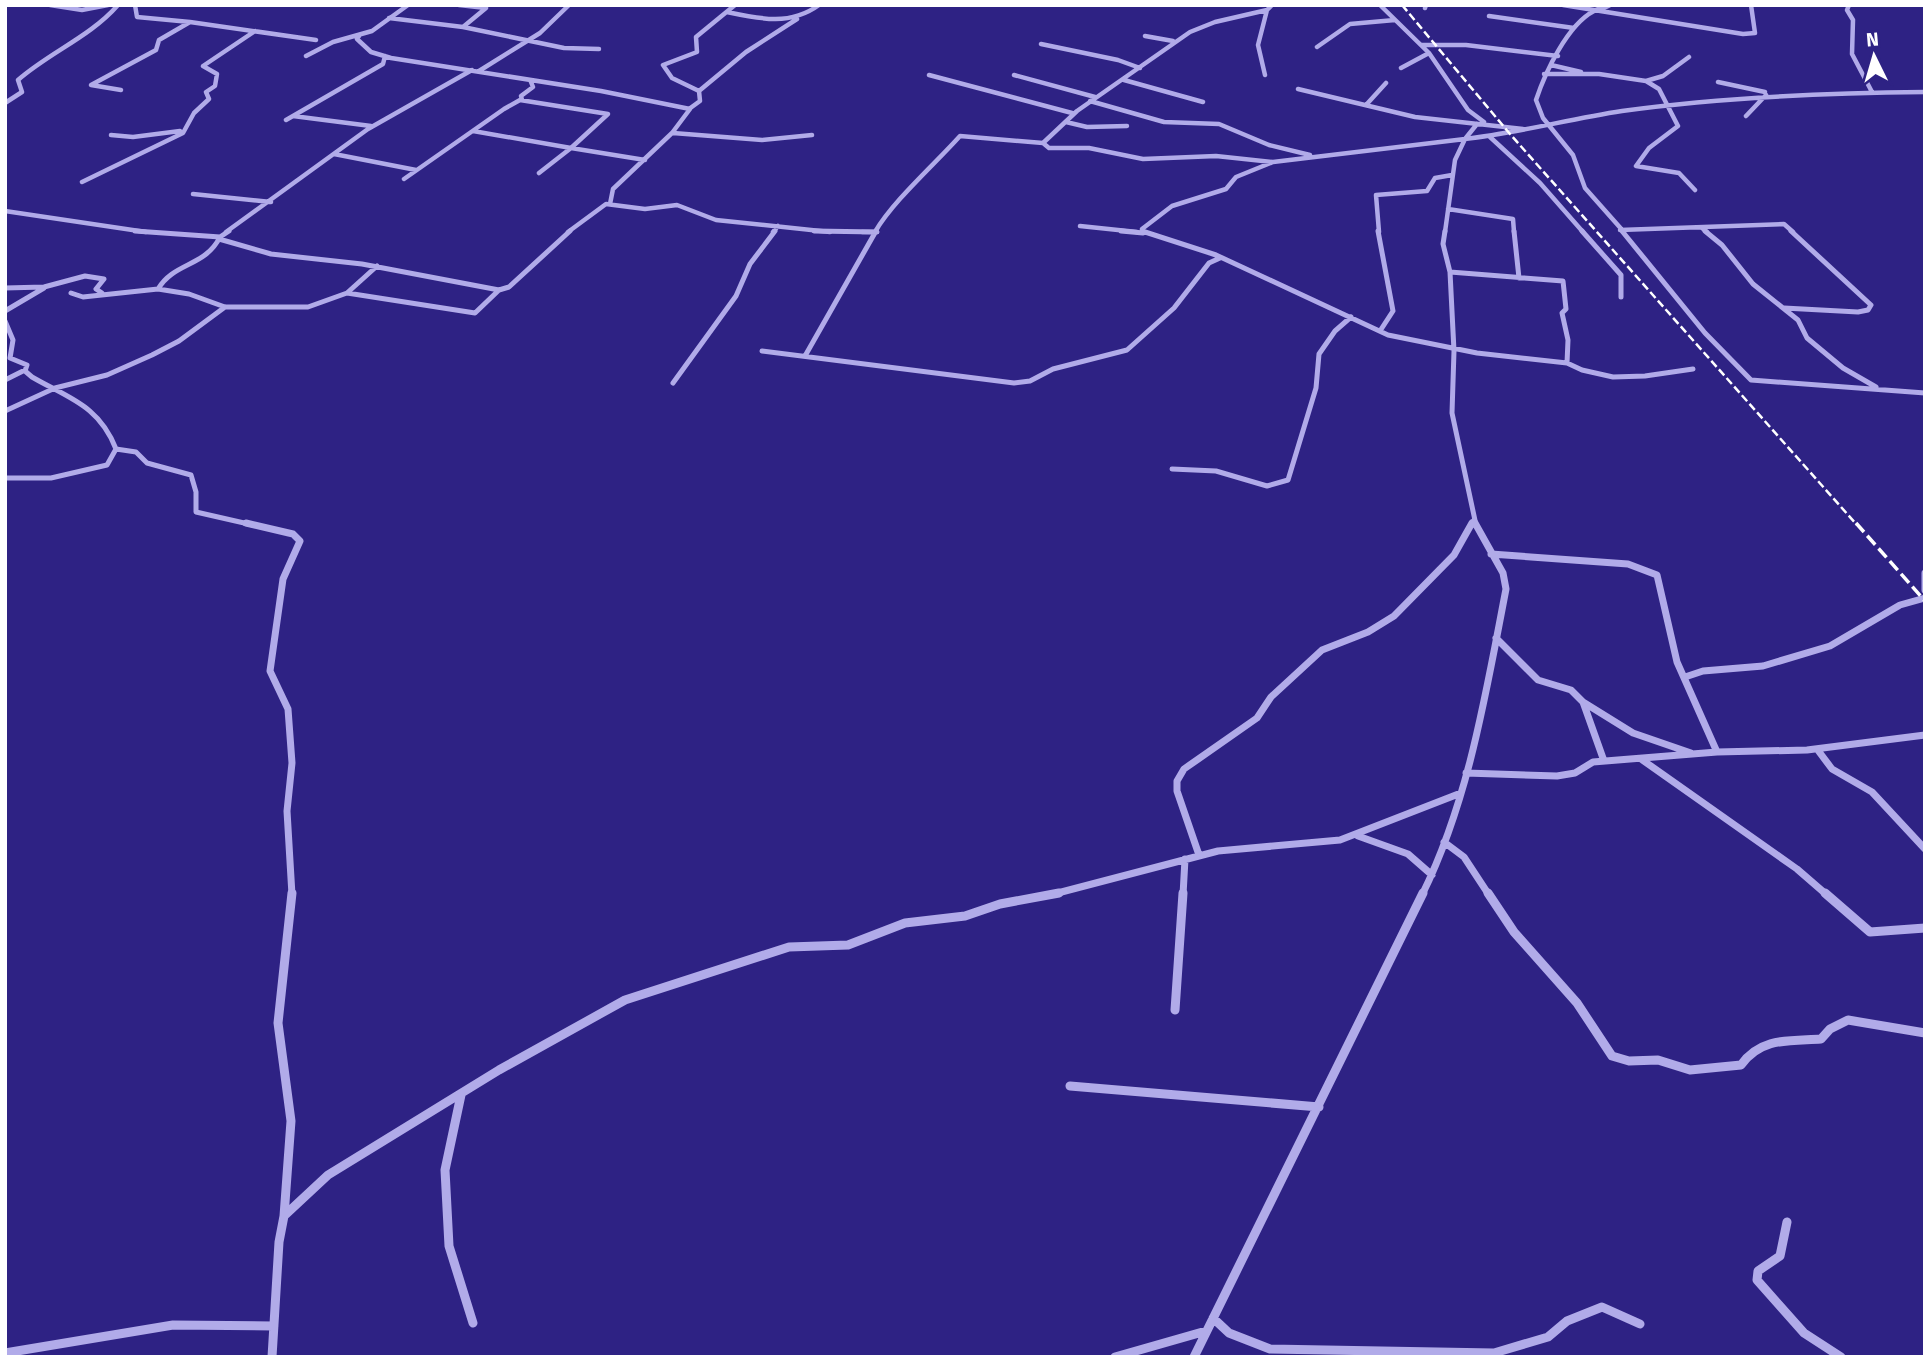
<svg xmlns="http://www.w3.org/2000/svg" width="1930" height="1362" font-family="'Fira Sans',sans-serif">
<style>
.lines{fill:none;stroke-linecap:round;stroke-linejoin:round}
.minor-far3{stroke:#b1abe9;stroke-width:4.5}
.minor-far2{stroke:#b1abe9;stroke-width:5}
.minor-far1{stroke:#b1abe9;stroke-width:7}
.minor{stroke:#b1abe9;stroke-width:9}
.rail-far1{stroke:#fff;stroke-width:2.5;stroke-dasharray:8 3.5;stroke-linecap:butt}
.rail{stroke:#fff;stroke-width:3.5;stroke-dasharray:12 5;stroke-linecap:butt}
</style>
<rect width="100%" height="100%" fill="#2e2284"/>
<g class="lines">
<path class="minor-far3" d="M50,5l32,5 26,-5
M1380,5l49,48 39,57 16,12
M1563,5l180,29 12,-1 -4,-28
M1610,5c-5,3 -11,3 -16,6 -27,14 -49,62 -58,89l7,18 30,37 12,33 39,44
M1849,5l-2,5 6,10 -1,34 20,38
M1425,8l1,-3
M727,12c33,7 63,14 92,-7
M1489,16l85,12
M389,18l74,9 23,-19 -27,-3
M190,22l126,18
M463,27l101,21 35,1
M359,36l-2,3 14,13 20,6 210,33 89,18 -18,24 -59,56 -3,15
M1145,36l28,5
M1041,44l77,16 22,8
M1422,45h44l92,11
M1317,47l33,-23 45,-4
M306,56l27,-14 39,-11 36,-26
M1689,57l-26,19 -17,5 13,8 19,37 -29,22 -13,18 43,7 16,17
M1551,65l30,7
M1401,68l28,-15
M479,71l61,-38 29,-28
M1544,74h55l47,7
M929,75l143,38
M1014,75l81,22
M1265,75l-7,-30 9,-35
M1124,80l79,22
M1718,82l47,10
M1298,89l117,28 108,12
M121,90l-30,-5 65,-35 3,-10 31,-18 -53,-5 -2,-12
M699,91l47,-39 51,-33
M522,100l-1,-4 12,-9 -2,-5
M1090,101l74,21 55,2 50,21 41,10
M5,103l17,-11 -4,-12c32,-28 72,-43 100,-75
M1366,105l20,-22
M689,109l11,-8 -1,-10 -27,-13 -9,-13 34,-13 -1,-15 39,-32
M293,116l78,10
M1746,116l20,-21
M286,120l97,-56 2,-8
M1066,122l21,5 40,-1
M673,133l89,7 50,-5
M111,135l22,2 47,-6
M1490,137l50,46 43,49
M1043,143l6,5h40l54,11 73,-3 57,6 192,-23 12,-15
M334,154l82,16
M539,173l32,-25 74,12
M404,179l100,-70 16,-9 88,14 -37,34 -98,-17
M82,182l101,-49 11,-20 15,-14 -3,-7 9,-6 2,-12 -14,-8 52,-35
M193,194l78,8
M1448,209l65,10 1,13
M5,211l141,21
M1080,226l57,6
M1702,228l5,4
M1620,230l164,-6 9,8
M226,232l142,-103 104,-59
M568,232l38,-28 39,5 32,-4 39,15 114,12
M773,232l5,-6
M862,232h15
M875,232c18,-31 59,-67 85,-96l83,7 34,-32 113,-79 25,-10 52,-12 5,-5
M1143,232l-1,-3 30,-23 54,-17 10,-12 37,-15
M1379,232l-3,-37 51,-4 8,-13 17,-3
M1445,232l10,-72 10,-21c53,-6 104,-20 157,-28 101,-14 202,-18 303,-19"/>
<path class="minor-far2" d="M135,231l85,6 9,-6
M814,231l63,1
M1121,231l22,2
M1142,231l74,24 172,80 89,18 90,10 15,7 31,7 32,-1 48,-7
M1378,231l15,80 -13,20
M1445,231l-2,13 7,28 4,79 -2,62 24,112
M1514,231l5,47
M1582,231l39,44v22
M1622,231l83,102 46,47 174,13
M1705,231l17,14 31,39 45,36 9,18 36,30 33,19
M220,237c-15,30 -46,25 -62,52l31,5 36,13h83l39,-14 30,-27
M219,239l52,15 91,10 137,26 10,-3 61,-56
M1450,272l113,9 3,28 -4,4 6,27 -1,23
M5,288l39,-1 41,-11 19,3 -8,10 6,4
M71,293l12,4 75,-8
M347,293l128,20 24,-23
M1784,308l74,4 10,-2 3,-5 -80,-74
M5,311l39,-23
M5,321l8,19 -3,18 17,7 -2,6 7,6c36,21 67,28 84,72l20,3 11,11 44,12 5,17v20l57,13
M762,351l252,32 16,-2 23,-12 74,-19 47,-42 35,-45 11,-5
M805,356l71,-125
M5,380l20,-10
M673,383l63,-87 14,-32 25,-33
M5,411l50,-23 52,-13 45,-20 27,-14 46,-34
M1172,469l44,2 51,15 21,-6 28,-92 3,-34 16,-23 16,-14
M5,478h46l56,-13 9,-16
M1471,525l3,-5"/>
<path class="minor-far1" d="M246,523l47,11 7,7 -17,38 -13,92 18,38 4,54 -5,48 5,84
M1925,573v17
M1496,638l42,42 33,10 12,12 21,59
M1685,677l18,-6 60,-5 67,-20 70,-41 25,-7
M1583,702l50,31 58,20
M1817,749l15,20 40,23 53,57
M1717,752l90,-2 118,-15
M1641,759l156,110 30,26
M1466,773l91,3 18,-3 18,-11 124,-10 -40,-90 -20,-87 -29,-11 -137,-10
M1358,836l50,18 24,21
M1444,842l20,15 25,38
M1199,855l-22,-64v-10l7,-12 73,-51 14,-21 51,-47 46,-18 26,-16 60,-61 18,-32
M1050,895l168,-44 122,-11 121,-47
M1183,895l2,-36
M1422,895c47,-95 64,-203 84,-306l-3,-16 -28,-50"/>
<path class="minor" d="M1488,893l26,39 63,71 35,53 17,5 29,-1 32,10 51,-5c20,-28 49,-24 80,-26l9,-10 18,-9 77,13
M1825,893l45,39 55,-4
M1175,1010l8,-117
M1070,1086l249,21
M461,1095l-16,75 4,76 24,77
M284,1216l7,-95 -13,-98 14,-130
M1787,1222l-7,34 -22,15 -1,9 47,53 37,24
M1213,1318l16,15 41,16 224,4 54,-16 19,-16 35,-14 38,17
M5,1353l168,-28 101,1
M272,1357l7,-115 5,-26 44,-41 171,-105 126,-70 164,-53 59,-2 57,-22 60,-7 35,-12 59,-11
M1115,1357l91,-26
M1194,1357l229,-464"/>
<path class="rail-far1" d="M1402,5l108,129 347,391"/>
<path class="rail" d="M1856,523l69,78"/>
</g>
<rect width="1930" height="1362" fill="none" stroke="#ffffff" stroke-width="14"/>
<g transform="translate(1874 56) rotate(355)" stroke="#2e2284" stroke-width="5" paint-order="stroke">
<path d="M0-5L12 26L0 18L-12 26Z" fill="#ffffff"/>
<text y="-10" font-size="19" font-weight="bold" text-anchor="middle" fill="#ffffff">N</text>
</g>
</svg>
